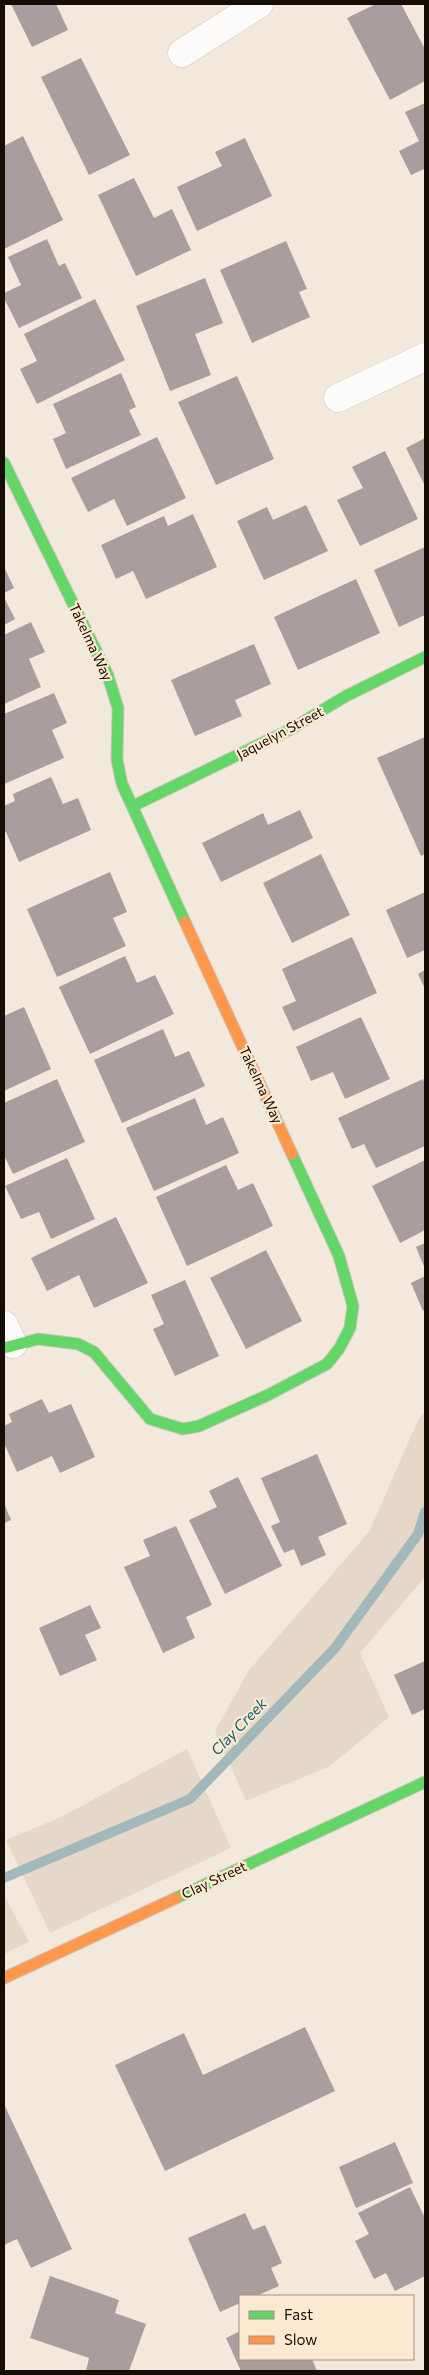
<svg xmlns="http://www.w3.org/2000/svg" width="429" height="2375" font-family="Commissioner,sans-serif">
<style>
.green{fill:#e5d8c9}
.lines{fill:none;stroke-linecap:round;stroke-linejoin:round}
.stream{stroke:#a1b9bb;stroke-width:10}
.building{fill:#a79e9d}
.street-casing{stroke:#d0c6bc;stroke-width:29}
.fast-casing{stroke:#d0c6bc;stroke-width:13}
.slow-casing{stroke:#d0c6bc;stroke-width:13}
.street{stroke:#fdfcfa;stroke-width:28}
.fast{stroke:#63d668;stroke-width:11}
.slow{stroke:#ff974d;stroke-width:11}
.labels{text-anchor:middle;stroke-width:4.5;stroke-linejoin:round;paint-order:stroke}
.street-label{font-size:14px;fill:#160e05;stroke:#fde9d2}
.water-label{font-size:15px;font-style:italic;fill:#0d606c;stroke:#fde9d2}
</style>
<rect width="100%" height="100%" fill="#f3e8dc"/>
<path class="green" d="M425,1411v166l-65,76 29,64 -59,49 -84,35 -31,-70 34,-61 120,-138 49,-112z
M187,1749l44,99 -181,85 -44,-93 55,-23z
M4,1895l25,47 -25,12z"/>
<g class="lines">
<path class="stream" d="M4,1878l186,-79 145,-151 83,-114 7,-22"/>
</g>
<path class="building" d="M11,4h45l12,26 -36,17z
M376,4h25l24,45v32l-35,19 -43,-82z
M81,58l49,97 -41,20 -48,-98z
M425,103v68l-1,-2 -13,6 -12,-24 20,-10 -14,-29z
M23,136l40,84 -59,29v-103z
M245,138l27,58 -75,35 -20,-44 45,-21 -7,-14z
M134,178l20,40 18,-9 19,41 -55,26 -38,-81z
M47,239l12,27 6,-3 17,35 -63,30 -15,-30v-5l17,-8 -13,-28z
M286,241l21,48 -8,3 11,25 -58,26 -32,-73z
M205,278l18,45 -28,11 16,41 -41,16 -34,-85z
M95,299l30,61 -88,44 -17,-35 17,-8 -13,-27z
M121,373l15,34 -7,3 12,25 -75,34 -13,-30 13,-6 -13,-29z
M237,376l37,83 -58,26 -38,-83z
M157,437l29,61 -59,28 -13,-27 -26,13 -17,-34z
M425,438v48l-19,-38z
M385,451l33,68 -58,27 -23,-46 26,-12 -11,-21z
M306,505l22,46 -64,29 -27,-59 30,-14 6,13z
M193,514l24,53 -71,32 -13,-28 -17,8 -15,-34 63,-29 4,10z
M425,547v68l-26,12 -25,-57z
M4,567l10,21 -10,5z
M356,579l24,54 -82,37 -24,-53z
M4,597l11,22 -11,6z
M31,622l14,30 -16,7 12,28 -37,17v-69z
M254,644l17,40 -36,16 7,16 -47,20 -24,-56z
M54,693l13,30 -15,7 12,28 -60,26v-70z
M425,737v117l-4,2 -44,-98z
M51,777l12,27 15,-6 13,32 -72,32 -13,-30 -2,1v-27l11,-5 -2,-7z
M300,810l13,28 -92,44 -19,-39 61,-30 5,12z
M321,854l29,61 -58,28 -29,-60z
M110,872l17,40 -14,6 13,28 -69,31 -30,-68z
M425,892v58l-18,8 -21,-48z
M352,937l25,56 -84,38 -11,-24 14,-6 -14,-32z
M125,956l12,27 18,-8 19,39 -84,40 -31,-67z
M425,970v19l-7,-15z
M24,1007l27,62 -47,22v-75z
M361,1017l29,62 -45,20 -12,-27 -22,9 -15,-34z
M163,1029l12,28 14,-6 16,35 -83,37 -28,-63z
M57,1079l28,63 -72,32 -9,-19v-52z
M423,1079l2,5v62l-49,22 -12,-24 -12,5 -14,-31z
M195,1098l11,27 17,-8 16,36 -85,38 -28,-63z
M67,1158l28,61 -44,20 -12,-27 -18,7 -16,-33z
M425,1160v70l-25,13 -28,-57z
M226,1165l12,25 15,-7 20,43 -86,40 -31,-69z
M116,1217l32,66 -54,25 -15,-33 -32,16 -16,-33z
M425,1243v26l-9,-22z
M266,1250l36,71 -56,28 -36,-71z
M425,1276v34l-2,1 -12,-28z
M185,1280l34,76 -44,20 -22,-47 11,-5 -13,-29z
M42,1399l7,14 22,-9 24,53 -35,16 -8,-17 -35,16 -13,-29v-17l8,-4 -3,-8z
M317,1454l30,70 -29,13 8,18 -25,11 -7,-17 -10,4 -13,-27 9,-4 -19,-44z
M238,1477l44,89 -57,28 -36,-74 28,-13 -8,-16z
M4,1503l7,17 -7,3z
M176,1526l36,79 -26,12 9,21 -32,15 -39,-86 26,-11 -7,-16z
M90,1605l11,23 -16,7 12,25 -37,16 -21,-48z
M425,1661v48l-13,6 -18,-40z
M305,2027l30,64 -170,80 -50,-106 69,-32 19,42z
M4,2104l68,145 -41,19 -14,-29 -13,6z
M395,2142l18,41 -57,25 -17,-41z
M410,2187l15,31v58l-30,15 -9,-18 -12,6 -19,-38 14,-7 -11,-21z
M245,2213l8,17 12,-5 17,38 -11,5 8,18 -23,10h-16v7l-20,9 -32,-74z
M50,2276l69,24 -4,13 31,11 -17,47h-43l3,-13 -59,-20z
M240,2331v28h72l5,12h-76l-15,-33z"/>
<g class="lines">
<g class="street-casing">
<path id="street" d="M182,53l77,-49
M338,398l87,-41
M4,1325l9,19"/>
</g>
<g class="fast-casing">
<path id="fast" d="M4,463l103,210 11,35 -1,52 5,24 63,138
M133,806l158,-77 55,-33 79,-39
M4,1348l34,-9 40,5 16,8 56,67 33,10 16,-3 69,-31 59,-31 12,-15 11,-21 3,-22 -14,-50 -47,-102
M176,1898l249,-116"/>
</g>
<g class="slow-casing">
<path id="slow" d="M185,922l107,232
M4,1978l172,-80"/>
</g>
<use href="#street" class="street"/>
<use href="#fast" class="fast"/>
<use href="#slow" class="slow"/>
</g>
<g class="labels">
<g class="street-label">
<text transform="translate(91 642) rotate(65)" y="5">Takelma Way</text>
<text transform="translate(280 733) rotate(-28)" y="5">Jaquelyn Street</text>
<text transform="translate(261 1085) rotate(65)" y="5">Takelma Way</text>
<text transform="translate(214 1880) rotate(-25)" y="5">Clay Street</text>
</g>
<g class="water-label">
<text transform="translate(239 1727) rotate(-46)" y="5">Clay Creek</text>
</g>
</g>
<rect width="429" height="2375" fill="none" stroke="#160e05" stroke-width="10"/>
<rect x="239" y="2295" width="175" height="65" fill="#fde9d2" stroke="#a19180"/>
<rect x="249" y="2311" width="25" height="8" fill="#63d668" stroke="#a19180"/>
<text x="284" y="2320" font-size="15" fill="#160e05">Fast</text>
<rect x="249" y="2336" width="25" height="8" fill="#ff974d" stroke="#a19180"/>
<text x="284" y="2345" font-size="15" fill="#160e05">Slow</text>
</svg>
